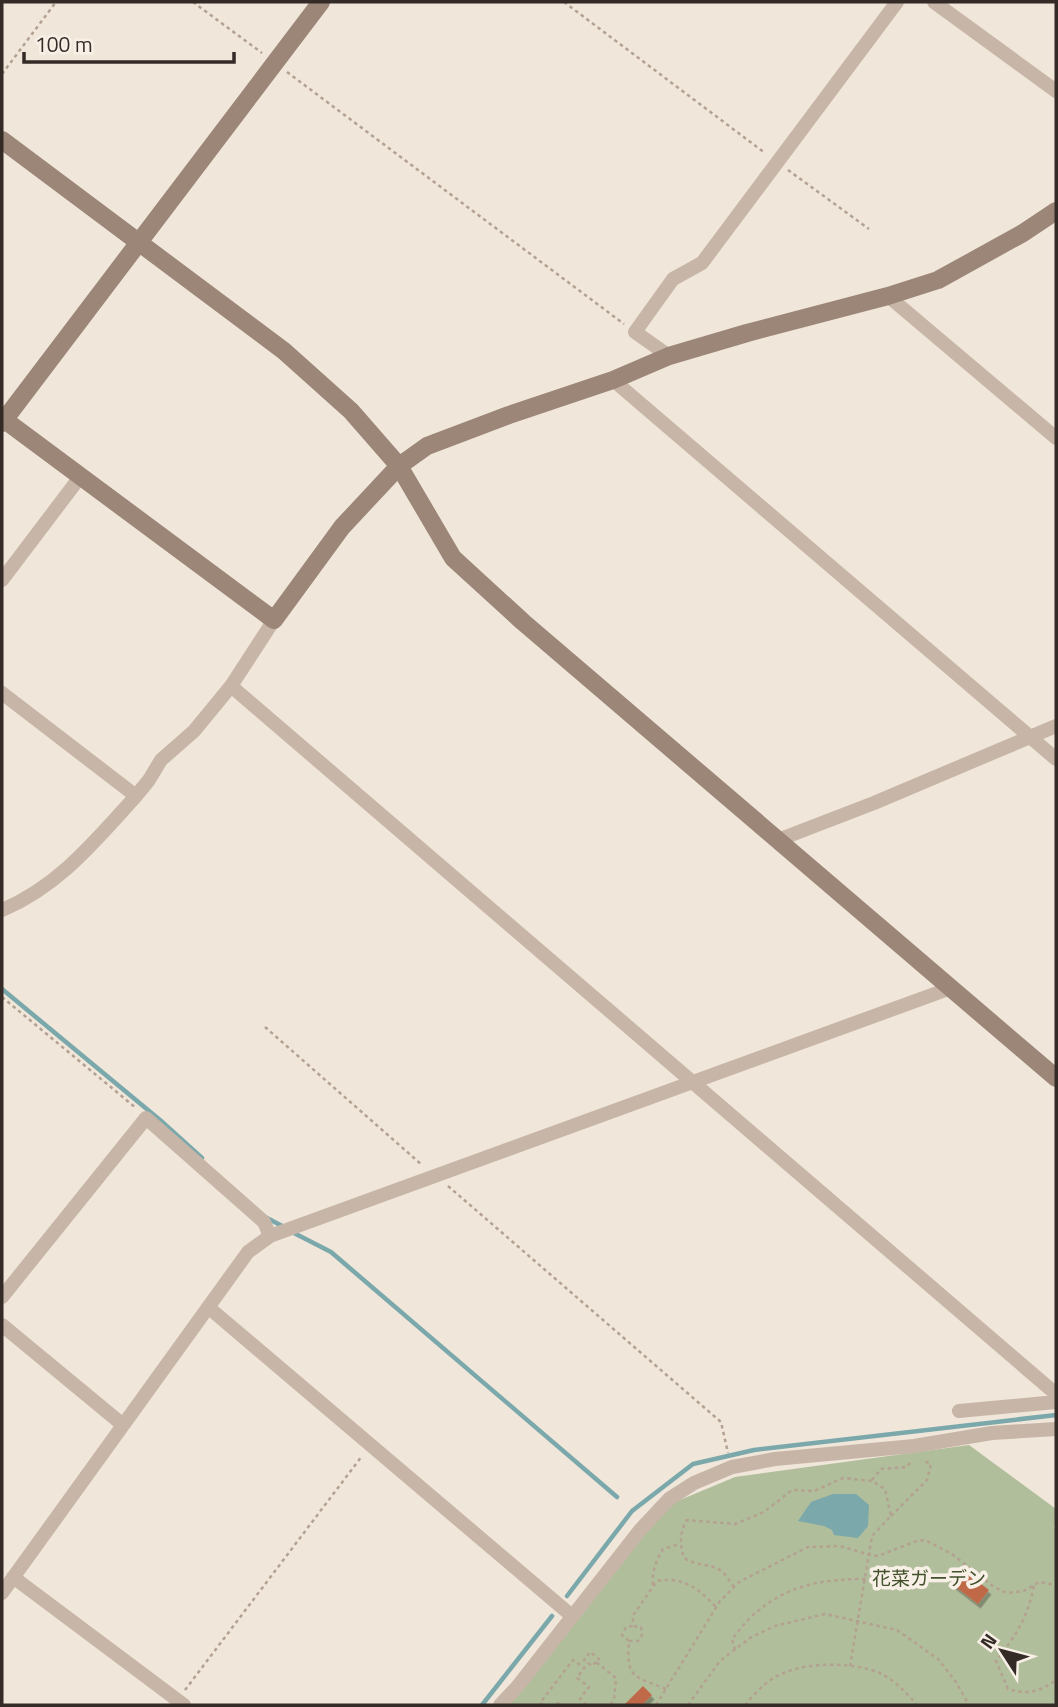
<svg xmlns="http://www.w3.org/2000/svg" width="1058" height="1707" font-family="'Titillium Web','Noto Sans JP',sans-serif">
<style>
.green{fill:#b1be9b}
.water{fill:#7aa8ab}
.lines{fill:none;stroke-linecap:round;stroke-linejoin:round}
.stream{stroke:#7aa8ab;stroke-width:4.5}
.building{fill:#bf6948;filter:url(#shadow)}
.path{stroke:#b3a191;stroke-width:2.5;stroke-dasharray:3.5 3.5;stroke-linecap:butt}
.street{stroke:#c7b6a7;stroke-width:14}
.secondary{stroke:#9b8678;stroke-width:18}
.labels{text-anchor:middle;stroke-width:7;stroke-linejoin:round;paint-order:stroke}
.park-label{font-size:19px;fill:#42512c;stroke:#f8f0e6}
</style>
<defs>
<filter id="shadow"><feDropShadow dx="2.5" dy="4.5" stdDeviation="0" flood-color="#0004"/></filter>
</defs>
<rect width="100%" height="100%" fill="#f0e6da"/>
<path class="green" d="M969,1445l87,64v16l-2,2 2,2v176h-547l159,-200 67,-28z"/>
<path class="water" d="M833,1494h23l13,11 -1,21 -10,12 -24,-3 -2,-5 -8,-4 -26,-5 13,-19z"/>
<g class="lines">
<path class="stream" d="M2,989l158,131 42,38
M267,1218l17,9
M292,1232l39,20 286,245
M567,1596l65,-85 61,-47 61,-14 302,-35
M482,1705l70,-89"/>
</g>
<path class="building" d="M963,1570l26,20 -11,14 -26,-20z
M643,1686l9,9 -10,10h-18z"/>
<g class="lines">
<path class="path" d="M193,2l69,51
M564,2l201,151
M287,72l337,252
M2,74l54,-72
M788,170l81,59
M2,997l134,111
M265,1027l157,138
M448,1186l273,236 7,31
M872,1480l9,-11 26,-2 5,-7
M891,1516l36,-36 4,-16 -9,-4
M653,1585c-2,-12 4,-26 10,-36l17,-5
M1034,1586c-7,33 -18,49 -38,75l12,28c20,6 31,3 48,-9
M734,1587c-5,-6 -9,-15 -16,-18 -10,-6 -19,-2 -34,-11 -4,-14 -5,-25 3,-38l48,4 29,-12 28,-22 22,1 29,-13 29,3 13,8 6,27 -19,20 -22,130
M629,1641h9l4,-6 -1,-8 -9,-1
M735,1650l-3,-11c8,-9 16,-21 26,-28 32,-27 68,-32 108,-32
M596,1662l-4,4 -8,-6 6,-8 9,7 -3,3 20,16 -2,22 -4,5
M666,1689c-32,-13 -40,-10 -37,-48l-7,-6 4,-8 6,-1 2,-12 23,-33c26,-5 42,8 59,26
M185,1690l177,-234
M543,1705l-3,-2 33,-43 11,8
M557,1705l1,-2 4,2
M586,1705l-6,-6 9,-12 -12,-9 11,-15
M656,1705l64,-104 19,-19 69,-35 32,-1 30,9 8,1 41,-16 8,1 25,13 42,33 13,6 17,-2 15,-9 17,3
M688,1705l32,-44 30,-23 25,-12 50,-12 72,16 41,29 18,23 13,23
M745,1705c8,-9 17,-20 27,-26 27,-18 79,-18 108,-6 14,7 27,20 37,32"/>
<path class="street" d="M934,2l122,89
M888,296l168,142
M669,356l-34,-24 38,-53 29,-16 195,-261
M613,380l443,379
M2,580l78,-103
M231,686l825,708
M2,693l134,103 13,-16 12,-20 33,-29 37,-45 43,-66
M778,840l96,-37 182,-77
M2,910c57,-24 93,-69 134,-114
M2,1297l144,-179 118,104 6,14
M208,1307l364,309
M2,1325l121,100
M959,1411l97,-9
M13,1577l171,128
M2,1593l246,-341 22,-16 681,-248
M500,1705l17,-18 123,-157 29,-31 25,-16 38,-16 43,-8 139,-13 78,-13 64,-4"/>
<path class="secondary" d="M2,140l282,211 67,60 48,55 54,92 70,64 533,456
M2,418l272,202 68,-93 57,-61 28,-20 82,-31 104,-35 56,-24 78,-23 141,-37 50,-16 85,-47 33,-22
M2,423l319,-421"/>
</g>
<g class="labels">
<g class="park-label">
<text x="929" y="1585">花菜ガーデン</text>
</g>
</g>
<rect width="1058" height="1707" fill="none" stroke="#342b27" stroke-width="7"/>
<g transform="translate(1002 1651) rotate(306)" stroke="#f8f0e6" stroke-width="5" paint-order="stroke">
<path d="M0-5L12 26L0 18L-12 26Z" fill="#342b27"/>
<text y="-10" font-size="19" font-weight="bold" text-anchor="middle" fill="#342b27">N</text>
</g>
<path d="M24 52v10h210v-10" fill="none" stroke="#342b27" stroke-width="3.5"/>
<text x="35" y="52" font-size="21" fill="#342b27" stroke="#f8f0e6" stroke-width="5" paint-order="stroke">100 m</text>
</svg>
